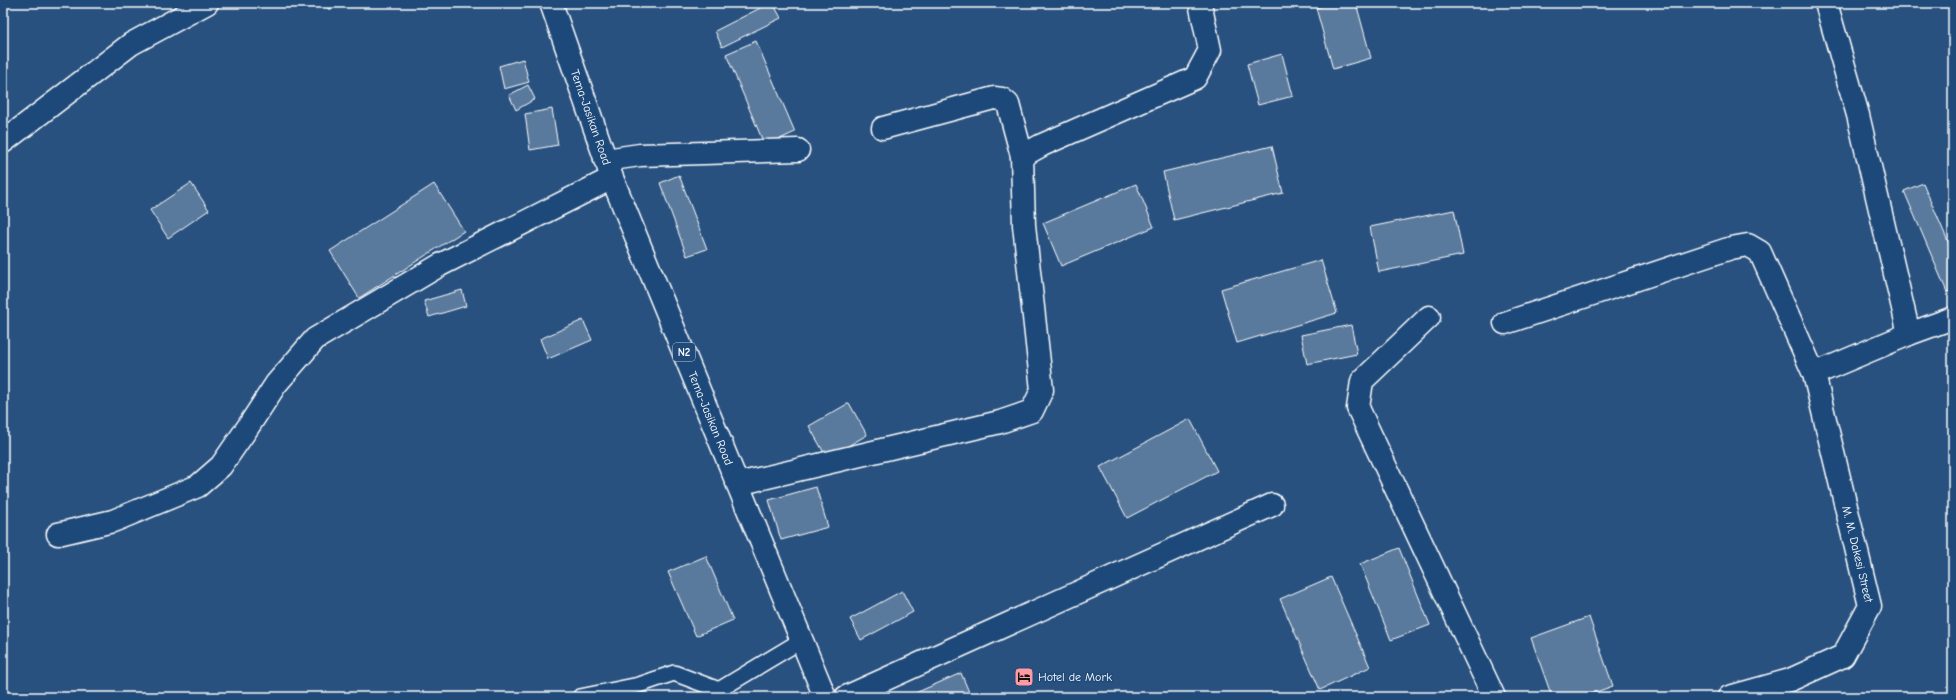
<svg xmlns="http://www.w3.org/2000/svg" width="1956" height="700" font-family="'Comic Neue',sans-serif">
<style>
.building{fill:#5a7a9d;stroke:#fff}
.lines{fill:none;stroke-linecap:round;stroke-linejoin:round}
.service-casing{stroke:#fff;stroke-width:18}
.minor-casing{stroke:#fff;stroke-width:25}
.trunk-casing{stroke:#fff;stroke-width:25}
.service{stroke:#1f4a7a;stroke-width:15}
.minor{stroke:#1f4a7a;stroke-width:22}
.trunk{stroke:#1f4a7a;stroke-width:22}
.labels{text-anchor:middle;stroke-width:3;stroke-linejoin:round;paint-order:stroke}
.shield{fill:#1f4a7a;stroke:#bcc9d7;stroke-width:1}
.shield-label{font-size:11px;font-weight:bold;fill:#fff}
.street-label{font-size:12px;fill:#fff;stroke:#1f4a7a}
.poi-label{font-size:12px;fill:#fff;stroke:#1f4a7a;text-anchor:start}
</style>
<rect width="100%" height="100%" fill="#28517f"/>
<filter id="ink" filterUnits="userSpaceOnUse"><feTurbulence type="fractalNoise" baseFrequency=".025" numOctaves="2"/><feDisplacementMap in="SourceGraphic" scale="8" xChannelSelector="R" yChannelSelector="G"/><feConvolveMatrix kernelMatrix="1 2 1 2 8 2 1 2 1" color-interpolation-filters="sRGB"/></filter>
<g filter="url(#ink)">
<path class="building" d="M321,3h14l-5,7z
M770,3h3l8,15 -59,29 -7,-16z
M1332,3h24l15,55 -38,11 -17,-61z
M756,41l39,91 -30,14 -39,-92z
M1282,54l11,42 -35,9 -11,-41z
M523,59l6,23 -25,7 -5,-23z
M528,85l7,14 -19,11 -7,-15z
M552,109l6,36 -28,5 -5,-36z
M1272,146l11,47 -109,27 -11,-48z
M679,175l28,74 -20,7 -27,-73z
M191,183l18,27 -41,28 -18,-28z
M1923,183l30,70v37l-6,2 -43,-101z
M434,184l30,47 -105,67 -29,-47z
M1136,184l18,43 -93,39 -18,-43z
M1953,200v9l-4,-8z
M1454,210l9,45 -84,17 -9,-45z
M1321,260l16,53 -100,30 -16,-54z
M462,290l4,16 -37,11 -5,-16z
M583,320l9,20 -44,19 -8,-20z
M1351,325l6,29 -50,10 -6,-29z
M849,403l18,32 -40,23 -18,-32z
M1190,419l27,52 -90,47 -27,-51z
M816,487l12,40 -47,13 -12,-40z
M1399,548l31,77 -39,15 -31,-76z
M706,556l27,64 -37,16 -28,-64z
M1331,577l39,90 -50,23 -40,-91z
M902,591l11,21 -52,28 -11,-21z
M1589,617l24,69 -31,11h-30l-21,-59z
M961,673l10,24h-59l-1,-2z"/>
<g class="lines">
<g class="service-casing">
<path id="service" d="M580,697l59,-12 35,-12 45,17
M714,697l5,-7 83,-50"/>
</g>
<g class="minor-casing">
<g id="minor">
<path d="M1826,3l32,112 51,219"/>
<path d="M883,128l111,-30 8,1 6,5 14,52"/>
<path d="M3,142l128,-98 76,-41"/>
<path d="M605,160l35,-5 158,-5"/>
<path d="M1429,317l-67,64 -4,27 136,289"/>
<path id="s1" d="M1505,323l226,-75 17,-3 12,7 54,122 56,232 -27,50 -53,24 -61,17"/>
<path d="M1814,374l95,-40 44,-16"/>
<path d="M738,484l262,-62 32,-11 10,-21 -18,-165 -2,-69 20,-11 153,-67 15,-28 -10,-47"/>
<path d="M58,534l55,-13 85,-35 23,-20 27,-39 28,-43 39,-45 125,-74 172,-87"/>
<path d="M846,697l426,-192"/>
</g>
</g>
<g class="trunk-casing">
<g id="trunk">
<path id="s2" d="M551,3l61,175 213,519"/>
</g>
</g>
<use href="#service" class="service"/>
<use href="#minor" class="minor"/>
<use href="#trunk" class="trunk"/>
</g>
</g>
<defs>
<g id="hotel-square" transform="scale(1)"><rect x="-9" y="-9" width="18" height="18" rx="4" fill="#ff9aa2" stroke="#1f4a7a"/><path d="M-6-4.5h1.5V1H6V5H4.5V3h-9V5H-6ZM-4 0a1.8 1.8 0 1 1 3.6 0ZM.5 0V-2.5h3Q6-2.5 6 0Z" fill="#111"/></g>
</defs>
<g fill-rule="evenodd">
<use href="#hotel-square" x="1024" y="677"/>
</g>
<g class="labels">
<rect class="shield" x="673" y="343" width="22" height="18" rx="3"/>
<g class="shield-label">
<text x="684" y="356">N2</text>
</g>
<g class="street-label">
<text dy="4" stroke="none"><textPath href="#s2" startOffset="121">Tema-Jasikan Road</textPath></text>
<text dy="4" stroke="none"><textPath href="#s2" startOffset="445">Tema-Jasikan Road</textPath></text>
<text dy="4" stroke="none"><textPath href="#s1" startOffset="588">M. M. Dakesi Street</textPath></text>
</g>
<g class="poi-label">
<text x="1038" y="681">Hotel de Mork</text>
</g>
</g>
<rect width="1956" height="700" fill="none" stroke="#1f4a7a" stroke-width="16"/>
<rect x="8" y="8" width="1940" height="684" fill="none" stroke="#fff" stroke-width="1.5" filter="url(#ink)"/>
</svg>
